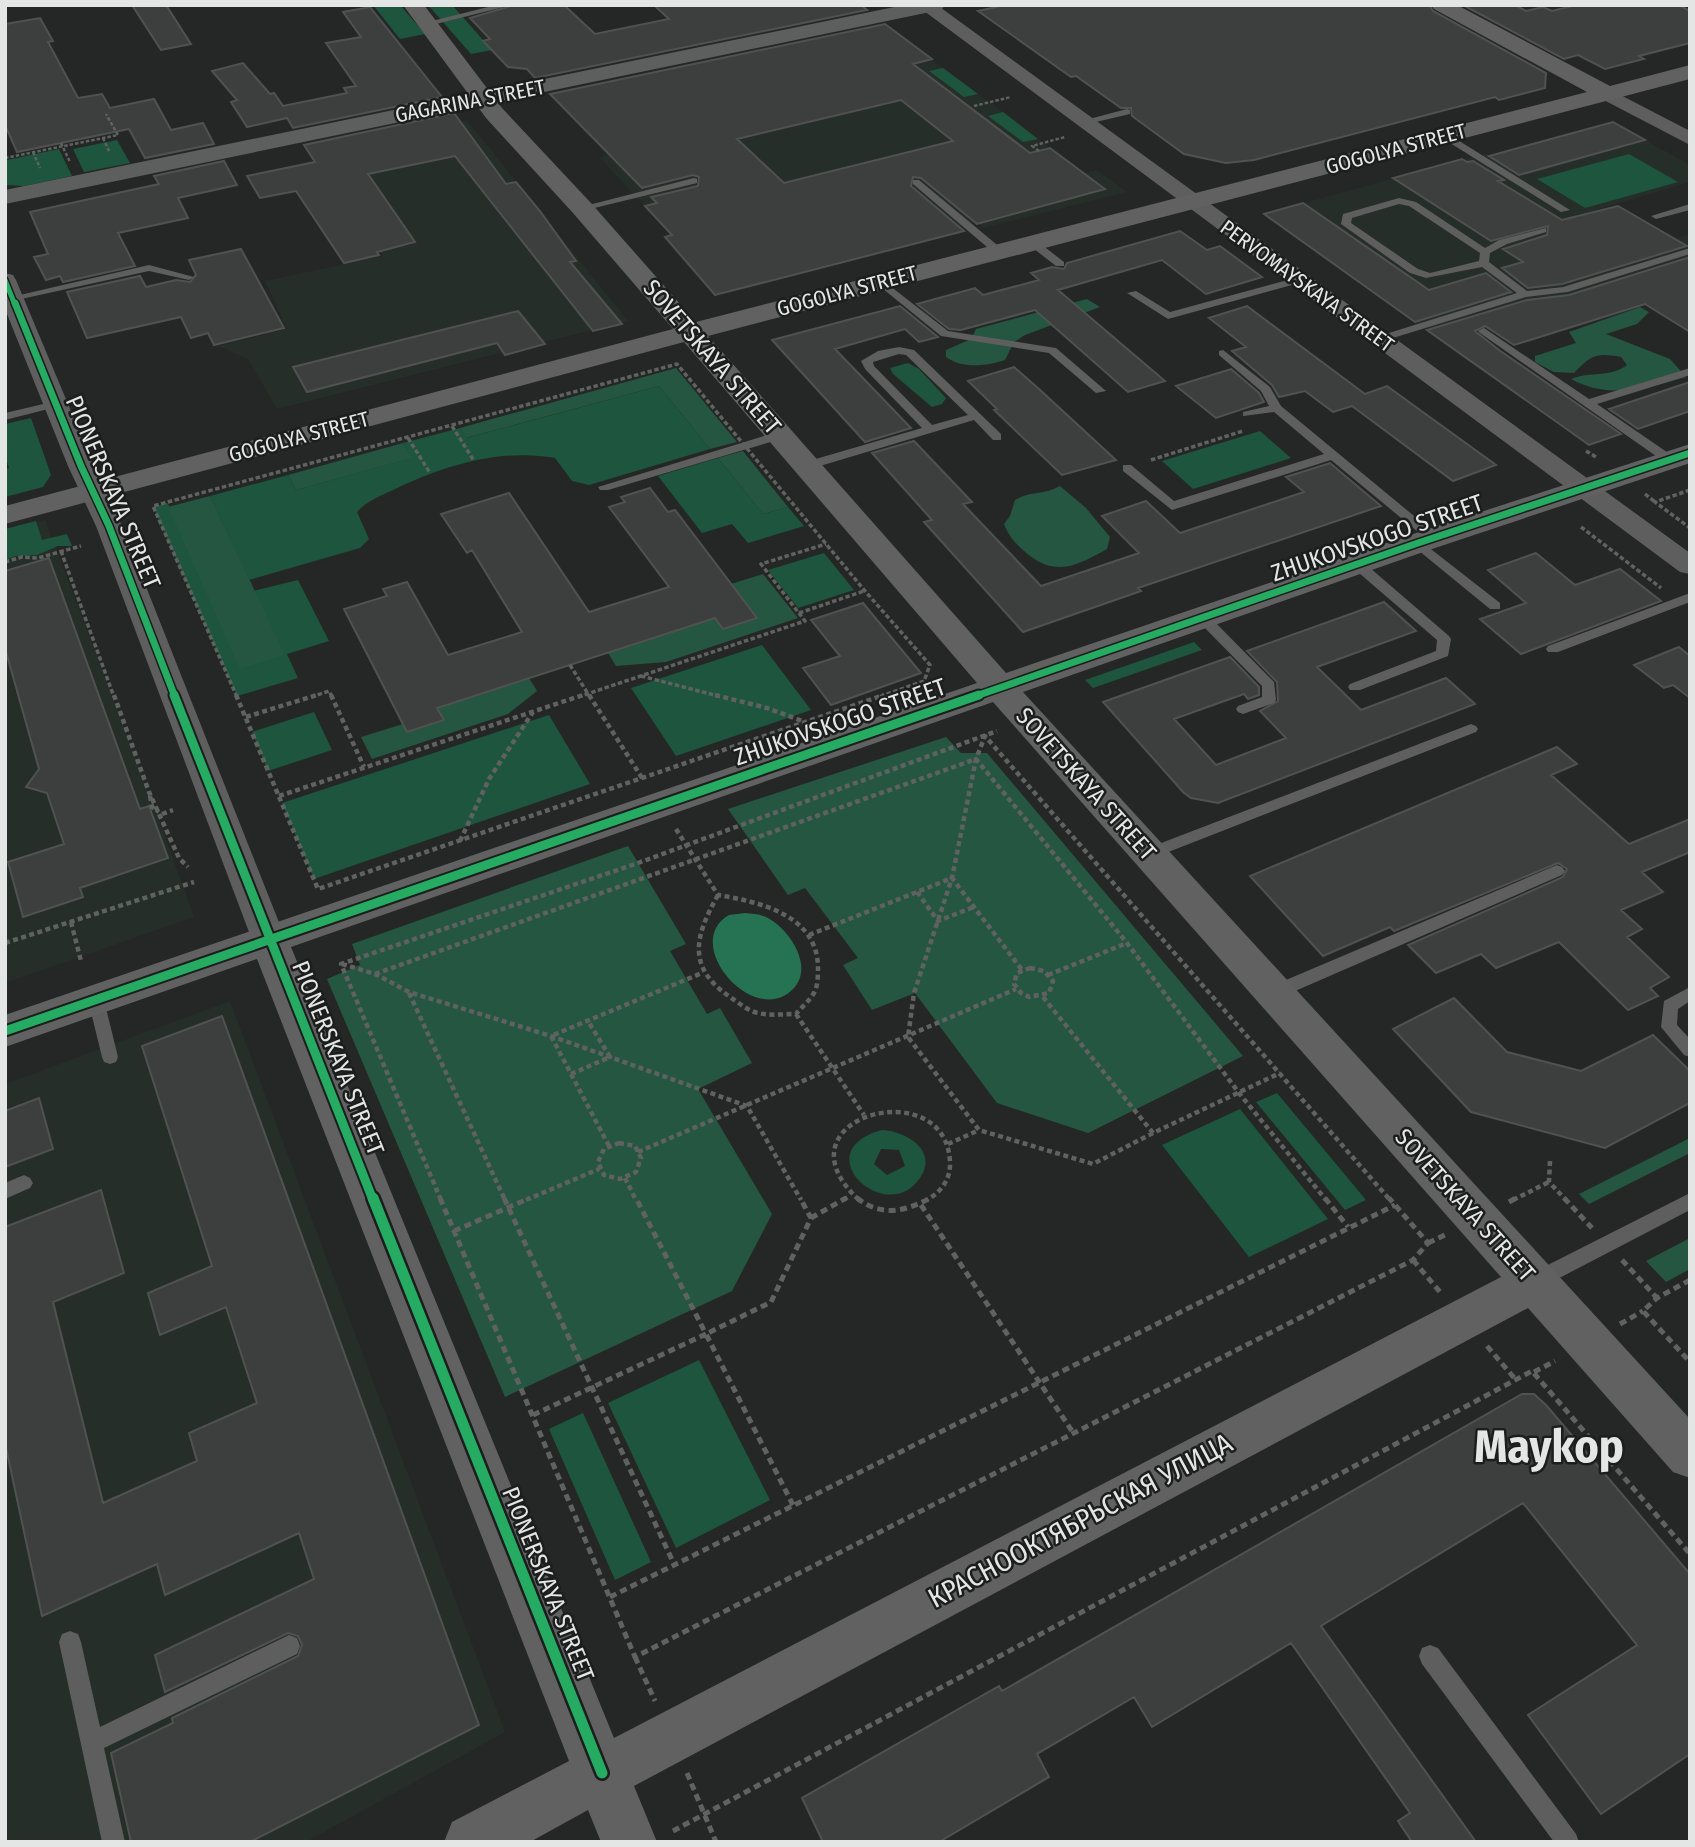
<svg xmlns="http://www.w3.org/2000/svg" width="1695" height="1847" font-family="'Fira Sans Condensed',sans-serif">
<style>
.built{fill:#252e29}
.green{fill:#1d553e;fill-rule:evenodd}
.forest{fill:#245641}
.water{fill:#267354}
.building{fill:#3d3f3e;stroke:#505251;stroke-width:2;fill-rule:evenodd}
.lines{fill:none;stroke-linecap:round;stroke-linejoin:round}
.path-far3{stroke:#606261;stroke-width:2.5;stroke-dasharray:3.5 2;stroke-linecap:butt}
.path-far2{stroke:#606261;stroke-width:3.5;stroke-dasharray:4.5 2.5;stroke-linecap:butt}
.path-far1{stroke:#606261;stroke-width:4.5;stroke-dasharray:5 3.5;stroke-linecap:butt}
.path{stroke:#606261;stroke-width:5;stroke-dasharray:7 4.5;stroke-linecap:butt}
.lane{fill:#5d5e5d;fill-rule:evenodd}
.street{fill:#5d5e5d;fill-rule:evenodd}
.secondary{fill:#606160;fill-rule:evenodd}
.primary{fill:#5d5e5e;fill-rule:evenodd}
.cycleway-far3-casing{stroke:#1b1e1c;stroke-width:8}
.cycleway-far2-casing{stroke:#1b1e1c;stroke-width:10}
.cycleway-far1-casing{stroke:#1b1e1c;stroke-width:13}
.cycleway-casing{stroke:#1b1e1c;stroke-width:16}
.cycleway-far3{stroke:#26ab63;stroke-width:5}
.cycleway-far2{stroke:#26ab63;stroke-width:7}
.cycleway-far1{stroke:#26ab63;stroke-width:9}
.cycleway{stroke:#26ab63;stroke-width:11}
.labels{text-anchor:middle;stroke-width:5;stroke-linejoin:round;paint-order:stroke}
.far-street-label{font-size:21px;fill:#e3e6e4;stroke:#1b1e1c}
.street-label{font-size:24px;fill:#e3e6e4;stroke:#1b1e1c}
.near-street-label{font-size:28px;fill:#e3e6e4;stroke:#1b1e1c}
.near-town-label{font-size:46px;font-weight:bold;fill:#e3e6e4;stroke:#1b1e1c}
</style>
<rect width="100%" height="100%" fill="#252726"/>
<path class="built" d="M905,39l179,134 13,-3 30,22 -144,36 -9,-6 -13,4 4,4 -250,65 -50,-58 6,-3 -71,-76 8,-3 -49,-52 232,-51 13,10z
M467,120l161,201 -351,88 -29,-50 -30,-13 69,-17 -22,-48 118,-25 -73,-103z
M1613,122l77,43v17l-104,31 63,38 21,-11 20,-6v56l-174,55 -25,-17 -47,15 -180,-129 219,-60 11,1z
M45,520l104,272 45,125 -189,66v-452z
M230,1001l275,731 -199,110h-301v-758z"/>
<path class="green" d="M373,5h27l25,29 -25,5z
M428,5h24l40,45 -21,4z
M943,68l35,26 -14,3 -35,-26z
M1003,112l35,27 -15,3 -35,-26z
M117,140l13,23 -46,9 -11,-23z
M59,149l13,27 -48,10 -19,-1v-29l2,4z
M1629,154l49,28 -93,26 -48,-29z
M908,363l11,6 27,29 -4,6 -10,3 -39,-33 -3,-6z
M659,386l51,63 -121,36 -17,-4 -17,-23c-55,-10 -112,8 -162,32 -13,6 -26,11 -36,22l12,27 -9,9 -111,32 -39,-84 78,-21 8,15 115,-32 -8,-15 57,-15 7,10z
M31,418l20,57 -8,12 -38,10v-27l4,-2 -4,-12v-32z
M1260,431l31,27 -98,31 -31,-28z
M718,458l45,56 25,-7 16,19 -56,17 -16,-19 -30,9 -44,-57z
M167,503l117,152 -31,-64 45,-11 31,61 -42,13 11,24 -61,18 -84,-189z
M36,521l6,19 25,-6 5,12h-14l-21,9 -21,1 -11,4v-31z
M824,553l30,37 -56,18 -30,-38z
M1194,642l8,8 -109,38 -8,-8z
M762,645l49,65 -135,46 -45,-68z
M314,712l18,38 -64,21 -16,-39z
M549,715l41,69 -276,95 -32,-76z
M1277,1093l89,107 -21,10 -89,-108z
M1240,1109l88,110 -79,38 -87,-112z
M882,1130c23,1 57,20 38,48 -34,50 -116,-27 -38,-48zM881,1149l18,1 6,16 -18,9 -13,-11z
M699,1360l71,140 -94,48 -68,-145z
M583,1413l68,149 -36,18 -66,-151z"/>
<path class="forest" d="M1087,299l13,8 -75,28 -11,7 -9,18c-18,6 -43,9 -59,-3v-7l25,-11 5,-10z
M1640,307l9,5 -12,12 -31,10 64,25 16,18c-38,11 -77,23 -115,2 19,-8 39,-1 56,-14l-6,-8c-24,-4 -29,-3 -47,16l-20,-1 -19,-10v-6l41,-13 -7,-11z
M676,368l61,74 -27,7 -51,-63 -193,52 -6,-10z
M403,443l9,15 -116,32 -8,-15z
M743,451l45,56 -25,7 -45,-56z
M1060,486l26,22 24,29 -3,12c-32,18 -54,29 -84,1 -9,-8 -14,-14 -19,-26l6,-8 5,-16c15,-9 29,-5 45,-14z
M210,496l75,159 -45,14 -72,-162z
M763,574l35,44 -132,44 -50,4 -8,-13 107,-35 9,11 32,-10 -25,-35z
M529,678l8,13 -29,23 -136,45 -11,-22 42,-13 4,8 36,-12 -6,-12z
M946,737l15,16h26l256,303 -155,77 -91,-30 -82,-110 -43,17 -29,-45 15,-7 -53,-70 -17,7 -60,-86z
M628,846l58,98 -16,7 37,63 13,-6 32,55 -54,26 74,125 -40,77 -227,106 -178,-418 33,-14 -8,-21z
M1690,1138v15l-101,51 -10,-10z
M1690,1238v31l-24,13 -20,-21z"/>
<path class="water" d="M745,913c7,1 15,1 21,4 23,11 49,50 27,72 -39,40 -113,-46 -64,-74z"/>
<path class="building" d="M132,5h34l25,39 -30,6z
M514,5h50l31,29 74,-15 -15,-14h207l6,5 -332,68 -8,-9 -19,-2 -25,-26 7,-2 -20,-21z
M1005,5h424l4,6 113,62 -1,15 -46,12 -4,-3 -241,63 -28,3 -42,-9 -52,-38 -1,-8h-10l-45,-32 -5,1 -93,-66z
M1463,5h52l11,6 17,-4 9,4 24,-6h103l11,6v32l-51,13 5,3 -39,10 -27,-14 -14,4z
M370,7l72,90 -149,31 -6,-10 -40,9 -16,-25 6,-2 -25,-29 31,-8 27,31 4,-1 9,13 64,-13 -3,-5 12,-2 -30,-43 35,-6 -18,-25z
M40,18l13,23 -5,1 30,56 24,-4 8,14 44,-9 17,31 32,-7 11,21 -69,14 -16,-29 -112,23 -12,-27v-101z
M885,24l47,35 -19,5 117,89 20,-5 55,41 -128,35 -56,-46 -8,-1 -2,9 53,45 -249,64 -50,-58 7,-2 -27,-29 12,-3 -6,-6 47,-11 1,-9 -6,-2 -51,13 -92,-94zM901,100l52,41 -169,42 -47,-44z
M454,113l52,71 10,-2 24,29 36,50 -6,1 52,62 -29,7 -138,-175 -87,18 47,68 -38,10 2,3 -35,8 -48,-72 -36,7 -13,-22 68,-14 -11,-17z
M1613,122l32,18 -126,35 -30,-19z
M1462,159l5,3 6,-1 31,19 -6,1 64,39 56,-14 69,40 -125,38 -34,4 -26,-20 21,-6 -20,-13 44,-14 1,-9 -57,15 -98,-63z
M224,161l13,24 -59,13 10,20 -70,15 17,33 -72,16 -3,-6 -14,4 -12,-23 14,-3 -18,-42 129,-28 -5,-8z
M1303,203l126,87 57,-17 25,19 -96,30 -151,-108z
M1180,231l27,19 13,-4 42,31 -56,17 -44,-34 -104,30 107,91 -37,11 -93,-82 -74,20 -12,-1 -32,-25 58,-16 8,7 56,-15 -8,-7 21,-6 12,2 3,-6z
M241,249l43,79 -70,17 -6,-12 -17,5 -10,-21 -94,21 -20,-46 73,-16 6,11 30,-7 14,2 6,-7 -7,-15z
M1690,257v75l-45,-28 -131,41 -29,-19 -10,5 24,19 122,84 -32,11 -162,-115 100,-30 42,-5z
M900,306l38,31 -19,5 -14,-13 -70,20 76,79 -46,14 -93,-102z
M1247,306l118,88 22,-8 109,79 -43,16 -101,-75 -19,6 -28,-21 -26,6 -7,-12 -40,-34 14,-4 -37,-29z
M518,311l27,33 -40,11 -8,-12 -190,49 -14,-25z
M1014,367l25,22 77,71 -54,15 -68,-65 3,-1 -29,-28z
M1231,369l28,24 5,9 -48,16 -40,-32z
M1690,382v29l-52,18 -29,-20z
M914,441l58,61 -9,2 78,82 98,-33 -37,-37 44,-15 34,32 124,-41 -18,-15 44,-14 51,43 -243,82 3,3 -118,41 -99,-110 8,-2 -60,-67z
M650,488l18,24 7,-2 82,108 -34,11 -8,-11 -278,90 7,12 -37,12 -63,-123 43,-13 -4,-7 24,-7 41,73 74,-23 -50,-82 -5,3 -26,-39 68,-21 80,119 80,-25 -60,-80 16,-5 -4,-5z
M1536,553l39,32 45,-16 41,32 -140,53 -41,-35 46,-16 -38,-33z
M49,558l91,251 9,-3 19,52 -88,30 3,9 -60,20 -15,-55 56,-18 -17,-51 -21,-6 13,-18 -34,-121v-77z
M1384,602l32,29 -99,36 44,43 85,-32 29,26 -257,99 -27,-5 -8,-6 -80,-90 127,-45 29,30v8l-11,4 -4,-5 -70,25 42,46 70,-27 -26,-27 18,-10 -1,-19 -30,-31z
M863,603l58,70 -90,32 -28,-37 37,-12 -29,-36z
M1679,647l11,9v42l-17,-13 -9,3 -30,-23z
M1557,747l20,17 -26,11 78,69 61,-25v33l-48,20 21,20 -42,18 21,19 -15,8 42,40 -19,11 8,8 -30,14 -69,-68 -63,26 -15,-14 -45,19 -28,-28 155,-68 4,-8 -9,-6 -164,68 -4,-4 -67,29 -73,-80z
M1454,998l53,54 74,19 72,-36 37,36v32l-85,45 -134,-36 -78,-83z
M222,1016l257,709 -229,117h-119l-20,-89 62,-30 -1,-5 126,-62 4,-11 -4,-9 -10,-3 -123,59 -10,-37 159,-76 -15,-46 -134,62 -8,-31 -115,52 -37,-173v-216l96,-37 23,83 -71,29 50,201 94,-42 -8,-28 68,-30 -31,-96 -66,28 -12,-42 64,-27 -70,-220z
M39,1098l14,51 -48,18v-56z
M1522,1394h12l12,11 144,169v180l-89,60 -73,-99 109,-70 -114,-142 -202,123 155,216h-64l-14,-21 12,-8 -119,-170 -139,84 -18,-30 -97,57 12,23 -110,65h-116l-21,-44 197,-112 3,5z"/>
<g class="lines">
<path class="path-far3" d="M974,106l37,-9
M103,138l7,15
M61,143l9,19
M1039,151l-7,-5 33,-9
M33,152l7,16
M5,158l113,-23 -12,-21"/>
<path class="path-far2" d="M452,426l22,35
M408,438l22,35
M1586,451l10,6
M1151,460l92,-29
M1690,490l-35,12 35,26
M1645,494l10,8
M1581,527l80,61
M61,551l53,146
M5,562l17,-5 16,1 43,-12
M799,613l65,-22
M570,665l20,32
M641,676l81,21
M237,697l-84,-191 524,-142 188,227 65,74 -6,16 -45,16
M311,697l18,-6 3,6
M578,697l227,-76 -44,-57 65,-20"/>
<path class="path-far1" d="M114,695l35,97 30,66 9,9
M236,695l82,194 566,-194
M331,695l33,72
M589,695l55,86
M715,695l52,13 38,14
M246,717l71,-22
M150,796l2,11 7,5
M279,796l304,-101
M162,814l11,-4
M676,829l42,66c42,7 99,20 100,72 0,8 0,19 -4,26 -5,8 -12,14 -18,21
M460,841l29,-62 44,-67
M917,892l21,29 36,-14
M718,895c-23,41 -32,72 12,102 9,6 18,14 28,16 13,3 26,1 38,1
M71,922l10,39
M809,935l143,-57 70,92
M5,943l189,-61
M342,964l33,10 34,18 142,44 196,70 54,94
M1030,968l14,3 9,10 -4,12 -20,4 -8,-4 -7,-9 3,-11z
M375,974l601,-215 151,184 112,150 87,107
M1048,975l79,-32
M409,993l96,207
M1043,997l110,136 127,-60
M796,1014l68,101
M571,1074l39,-17 -22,-36
M1153,1133l-60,31 -114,-34 -71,-93 6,-44 38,-115 24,-119 9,-23 405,464
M619,1143l16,3 6,12 -5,14 -16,7 -16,-4 -6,-13 6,-13z
M948,1144l31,-14
M609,1146l-58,-110 151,-63
M638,1152l378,-163
M1550,1161l-1,21 17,18
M625,1178l11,22
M441,1200l-100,-236 297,-101 359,-132
M526,1200l73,-31
M843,1200l7,-4
M859,1200c-89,-82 87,-130 91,-38 1,17 -9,30 -23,38
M1513,1200l36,-18"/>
<path class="path" d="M440,1198l195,459 778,-397 15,-17 -39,-45
M504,1198l170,366
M857,1198c24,19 48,14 73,0
M1325,1198l23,29
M1564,1198l28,30
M1509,1202l7,-4
M921,1205l153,229
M811,1218l35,-20
M454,1231l76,-33
M1428,1243l17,-8
M1413,1260l27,32
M1622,1260l35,38
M1690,1280l-33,18 -14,13 47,51
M1620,1324l23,-13
M1487,1346l29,34
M1534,1372l21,-11
M533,1415l173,-81 -70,-136
M793,1505l-87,-171 65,-32 40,-84 -11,-20
M610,1597l785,-392
M635,1657l20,44
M687,1773l29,69
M673,1831l859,-460 158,183"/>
<path class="lane" d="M496,5h16l-84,21 -4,-3z
M1127,109l3,1v4l-47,11 -5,-3z
M1442,134h6l122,76 -9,2 -119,-74z
M694,178l3,1v4l-115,28 -5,-3z
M913,180h6l83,69v4h-8l-81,-69z
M1399,198l17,4 69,46 14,-8 47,-12v4l-39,12 -17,9 -1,9 38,29 36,-4 127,-39v6l-122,38 -42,5 -146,45 -4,-1v-4l141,-44 -35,-26 -56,11 -16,-5 -69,-49 2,-10zM1399,204l10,2 71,47 -1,8 -49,12 -12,-4 -67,-46 1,-5z
M1690,204v6l-34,9 -5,-3z
M1029,241h8l27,21v4h-8l-27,-21z
M149,265l45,12 -5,3 -40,-9 -137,30 -5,-3z
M1299,277l4,1v4l-135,37 -41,-26 9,-2 34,21z
M881,279l67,52 108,17 50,43 -10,2 -47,-40 -108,-17 -64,-52 -1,-2z
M1484,328l105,71 101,-31v7l-93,29 77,53v6h-8l-186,-130 -2,-2z
M899,347l15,3 87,84v6h-8l-19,-20 -164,49h-8v-6l120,-35 -57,-59 -4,-8 17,-10zM899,354l7,1 62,60 -36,10 -58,-59 -1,-4z
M1223,350l47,37 11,19 156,129v6h-8l-98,-81 -159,50 -49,-39v-6h8l43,36 150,-47 -50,-42 -31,4v-4l26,-6 -8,-15 -42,-36v-4z
M56,401l6,3 -2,2 -55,14v-7z
M780,431l6,4 -2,3 -176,52h-8l-2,-3z
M1418,539l82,64v6h-10l-77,-63 -1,-3z
M1357,560l5,1 87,75 2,3 -3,17 -88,34h-10l-2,-3 2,-3 86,-33 1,-11 -85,-73v-6z
M1690,593v9l-132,50h-10l-2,-3 2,-3z
M1203,614l5,1 66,67 2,18 -2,3 -31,11 -5,-2 -2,-3 2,-3 24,-9v-11l-64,-65 -2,-3z
M1471,724l5,2 2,3 -2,3 -323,126 -5,2 -8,-6 3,-4z
M1557,865l5,2 3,4 -3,4 -283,123h-12l-2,-5 2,-5z
M1690,987v14l-12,8 -1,16 13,14v18l-6,-2 -23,-28 3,-26z
M96,994l6,1 2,5 14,57 -2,5 -6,2 -6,-2 -2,-5 -14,-57 2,-5z
M24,1175l6,3 3,5 -3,5 -25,11v-16z
M1690,1193v17l-146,76 -7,2 -7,-2 -2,-6 2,-6z
M70,1631l8,3 3,8 19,85 189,-92 8,3 3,8 -3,8 -193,94 21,94h-23l-43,-200 3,-8z
M1430,1645l8,3 138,186 3,8h-25l-132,-178 -3,-8 3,-8z"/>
<path class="street" d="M916,5h21l753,548v21l-10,-2z
M1607,88l83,43v14l-90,-47 -3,-4 3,-4z
M5,273l8,2 3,5 78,186 28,60 164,414 -5,9 -12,4 -12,-4 -5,-9 -156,-414 -28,-60 -63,-157z"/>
<path class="secondary" d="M403,5h21l78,103 89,95 105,119 891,-230 -153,-83 -3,-4h26l153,81 80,-21v14l-982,257 298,337 401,-137 283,-92v19l-261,87 -406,142 667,727v59l-17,-6 -145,-164 -894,478 23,56h-56l-13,-32 -58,32h-86l8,-20 117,-61 -312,-802 -252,88v-32l972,-332 -293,-341 -679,182v-18l668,-177 -100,-116 -87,-95zM993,702l508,575 -887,461 -323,-791z"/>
<path class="primary" d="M904,5h41l-3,4 -7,2 -930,193v-14z"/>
<g class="cycleway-far3-casing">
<path id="cycleway-far3" d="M5,280l10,25"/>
</g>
<g class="cycleway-far2-casing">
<path id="cycleway-far2" d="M15,303l66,163 28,60 66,171
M973,697l445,-154 272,-90"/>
</g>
<g class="cycleway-far1-casing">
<path id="cycleway-far1" d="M174,695l199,505
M5,1031l974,-336"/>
</g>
<g class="cycleway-casing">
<path id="cycleway" d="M373,1198l229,575"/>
</g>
<use href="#cycleway-far3" class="cycleway-far3"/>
<use href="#cycleway-far2" class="cycleway-far2"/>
<use href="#cycleway-far1" class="cycleway-far1"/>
<use href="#cycleway" class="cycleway"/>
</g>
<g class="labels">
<g class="far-street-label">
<text transform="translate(470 101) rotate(-11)" y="7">GAGARINA STREET</text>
<text transform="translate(1396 149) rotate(-15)" y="7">GOGOLYA STREET</text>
<text transform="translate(1307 286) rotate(36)" y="7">PERVOMAYSKAYA STREET</text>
<text transform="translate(847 291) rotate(-15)" y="7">GOGOLYA STREET</text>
<text transform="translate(299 437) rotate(-15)" y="7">GOGOLYA STREET</text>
</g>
<g class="street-label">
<text transform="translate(712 357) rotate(49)" y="8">SOVETSKAYA STREET</text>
<text transform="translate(113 492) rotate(67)" y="8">PIONERSKAYA STREET</text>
<text transform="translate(1377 538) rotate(-19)" y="8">ZHUKOVSKOGO STREET</text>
<text transform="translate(840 722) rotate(-19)" y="8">ZHUKOVSKOGO STREET</text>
<text transform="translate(1086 784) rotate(48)" y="8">SOVETSKAYA STREET</text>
<text transform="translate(338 1058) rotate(68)" y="8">PIONERSKAYA STREET</text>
<text transform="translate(1465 1205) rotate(48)" y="8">SOVETSKAYA STREET</text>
<text transform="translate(548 1584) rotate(68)" y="8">PIONERSKAYA STREET</text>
</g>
<g class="near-street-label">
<text transform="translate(1080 1520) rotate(-28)" y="10">КРАСНООКТЯБРЬСКАЯ УЛИЦА</text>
</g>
<g class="near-town-label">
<text x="1549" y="1462">Maykop</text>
</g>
</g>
<rect width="1695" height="1847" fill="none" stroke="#e3e6e4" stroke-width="14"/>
</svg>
